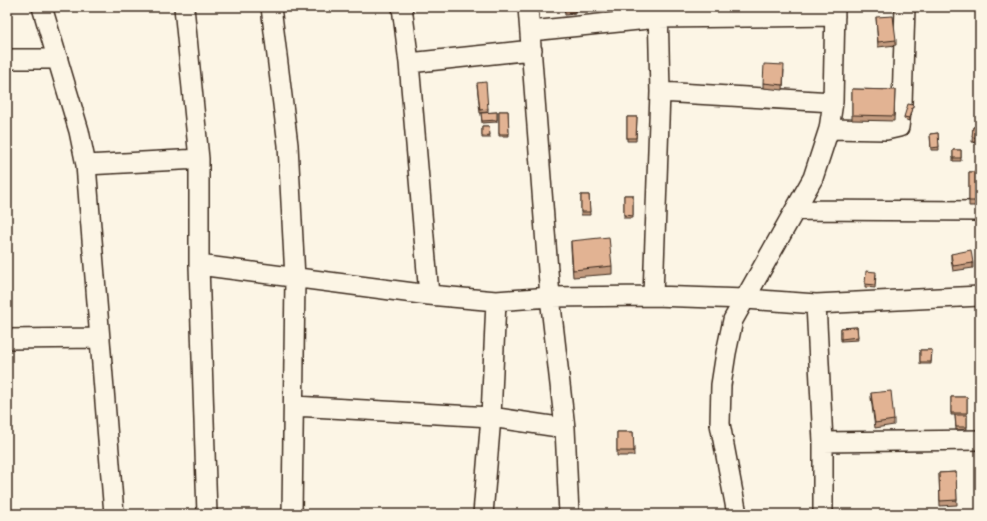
<svg xmlns="http://www.w3.org/2000/svg" width="987" height="521" font-family="'Playpen Sans',sans-serif">
<style>
.lines{fill:none;stroke-linecap:round;stroke-linejoin:round}
.street-casing{stroke:#3b2a1e;stroke-width:22}
.street{stroke:#fcf5e5;stroke-width:19}
.wall{fill:#c29a7e;stroke:#3b2a1e}
.shaded-wall{fill:#9e7d67;stroke:#3b2a1e}
.building{fill:#e2b393;stroke:#3b2a1e}
</style>
<rect width="100%" height="100%" fill="#fcf5e5"/>
<filter id="ink" filterUnits="userSpaceOnUse"><feTurbulence type="fractalNoise" baseFrequency=".025" numOctaves="2"/><feDisplacementMap in="SourceGraphic" scale="8" xChannelSelector="R" yChannelSelector="G"/><feConvolveMatrix kernelMatrix="1 2 1 2 8 2 1 2 1" color-interpolation-filters="sRGB"/></filter>
<g filter="url(#ink)">
<g class="lines">
<g class="street-casing">
<path id="street" d="M42,7l37,124 7,34 28,349
M184,7l15,152v106l8,249
M271,7l17,138 7,133 -3,236
M402,7l7,56 20,232
M528,7l22,290 15,131 4,86
M531,31l127,-13 177,-2
M7,59h51
M409,63l123,-13
M660,92l173,10
M829,129l57,1 13,-3 3,-23 3,-97
M86,165l113,-6
M795,210l185,1
M199,265l230,30 67,6 54,-4 103,-1 93,3 70,5 164,-8
M653,296l7,-204 -2,-85
M816,304l7,138v72
M7,339l93,-1
M294,406l197,11 74,11
M823,442l157,-2
M483,514l8,-97 5,-116
M737,514l-17,-90 1,-39 5,-32 7,-33 80,-142 16,-49 4,-27 2,-95"/>
</g>
<use href="#street" class="street"/>
</g>
<path class="wall" d="M564,7h11v7l-10,1z
M876,17l20,23v5l-18,2z
M784,70l-1,20 -20,-2v-5z
M477,85l11,24v3l-8,1z
M852,89l43,1 -1,31 -42,-1z
M913,108l-4,13 -5,-2v-2z
M499,111h9l1,25h-10z
M497,112v10l-15,1 -1,-10z
M627,117h10l-1,24h-9z
M482,126h7l1,12h-8z
M973,127h7v16l-8,-1z
M938,133l1,17h-8l-1,-16z
M953,150h8v11h-8z
M969,172h11v34h-11z
M581,195h8l1,20h-9z
M624,195h9v23h-9z
M571,241l41,25v8l-39,3 -2,-29z
M951,254l22,9v5l-20,3 -2,-12z
M876,274l-1,14 -10,-1v-3z
M857,327l1,13 -17,1v-13z
M920,350h12l-1,14h-11z
M871,393l23,27v5l-19,3 -4,-30z
M951,397h16v32l-11,1 -1,-15h-4z
M617,432h16l1,24h-17z
M956,472l1,33 -17,1 -1,-33z"/>
<path class="shaded-wall" d="M913,105v3l-4,13v-3z"/>
<path class="building" d="M564,7h11v5l-10,1z
M893,16l3,24 -18,2 -2,-25z
M764,64l20,1 -1,20 -20,-2z
M486,82l2,27 -8,1 -3,-27z
M852,89l43,1 -1,26 -42,-1z
M908,104l5,1 -4,13 -5,-1z
M499,111h9l1,23h-10z
M497,112v8l-15,1 -1,-8z
M627,117h10l-1,21h-9z
M482,126h7l1,9 -8,1z
M973,127h7v11l-8,-1z
M938,133l1,14 -8,1 -1,-14z
M953,150h8v8h-8z
M969,172h11v29h-11z
M581,195h8l1,17h-9z
M624,195h9v21l-9,-1z
M609,237l3,29 -39,4 -2,-29z
M971,250l2,13 -20,3 -2,-12z
M866,271l10,1 -1,13 -10,-1z
M857,327l1,10 -17,2v-11z
M920,350h12l-1,12h-11z
M891,391l3,29 -19,3 -4,-30z
M951,397h16v16h-16z
M955,415h12v12h-11z
M617,432h16l1,19h-17z
M956,472l1,28 -17,1 -1,-28z"/>
</g>
<rect width="987" height="521" fill="none" stroke="#fcf5e5" stroke-width="24"/>
<rect x="12" y="12" width="963" height="497" fill="none" stroke="#3b2a1e" stroke-width="1.5" filter="url(#ink)"/>
</svg>
